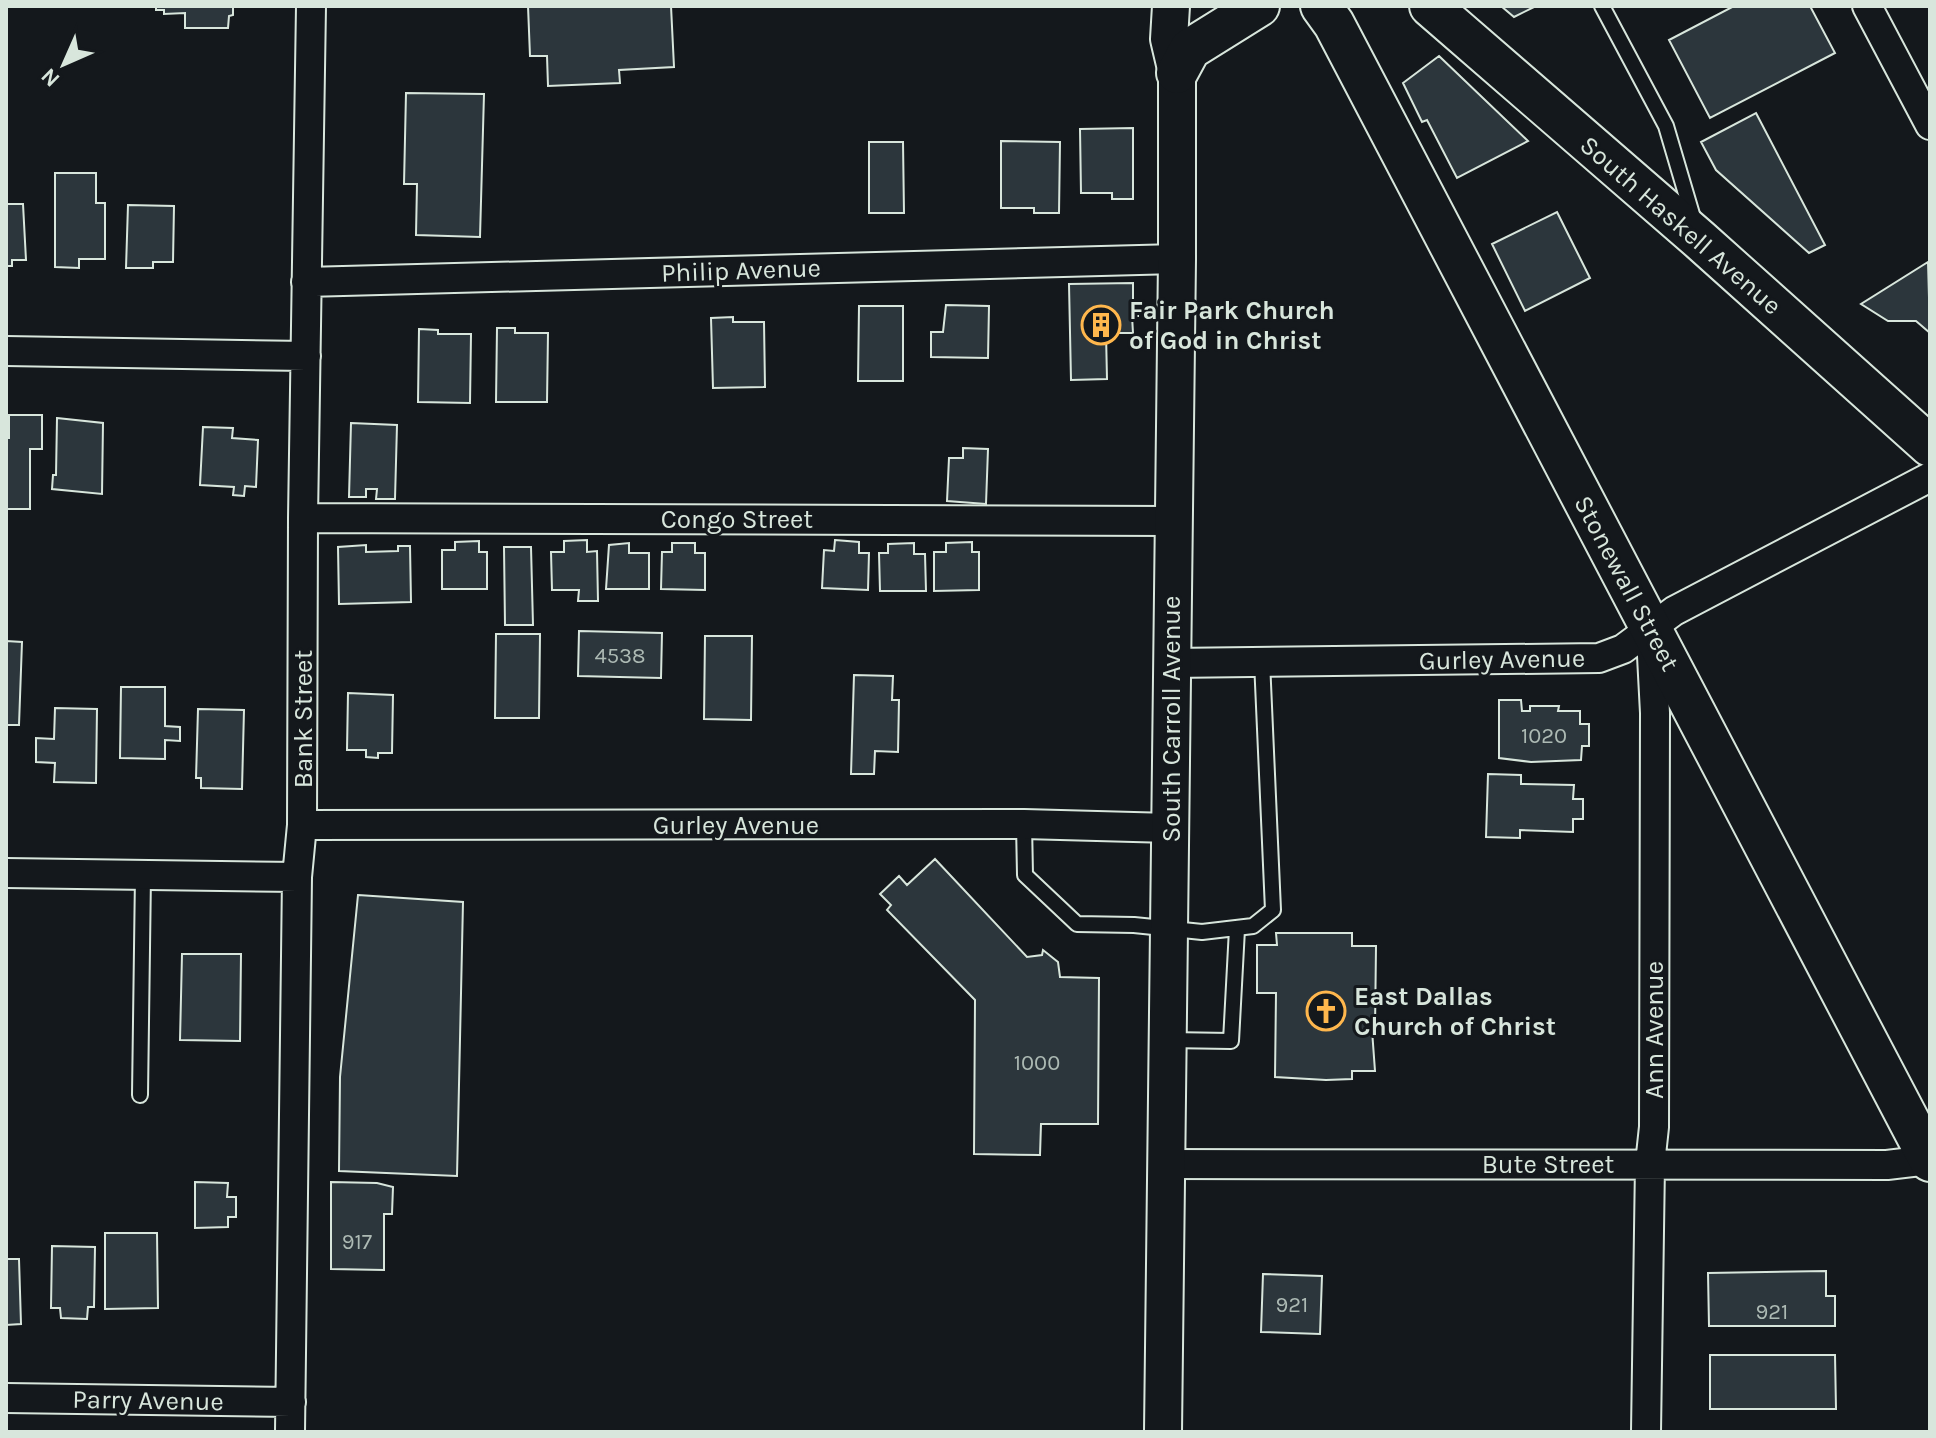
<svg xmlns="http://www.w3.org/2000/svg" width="1936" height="1438" font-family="Karla,sans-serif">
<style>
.building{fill:#2c363c;stroke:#d8e6dc;stroke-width:2}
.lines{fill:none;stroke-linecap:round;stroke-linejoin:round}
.service-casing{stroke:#d8e6dc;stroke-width:18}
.minor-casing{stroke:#d8e6dc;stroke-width:32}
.tertiary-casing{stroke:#d8e6dc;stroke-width:40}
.secondary-casing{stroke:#d8e6dc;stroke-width:44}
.service{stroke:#14181c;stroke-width:14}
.minor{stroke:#14181c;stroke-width:28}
.tertiary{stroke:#14181c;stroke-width:36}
.secondary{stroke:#14181c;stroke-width:40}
.labels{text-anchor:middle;stroke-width:6;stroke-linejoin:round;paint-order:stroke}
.number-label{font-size:22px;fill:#adbab4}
.street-label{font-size:26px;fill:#d8e6dc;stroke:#14181c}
.poi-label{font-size:26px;font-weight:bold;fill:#d8e6dc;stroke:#14181c;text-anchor:start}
</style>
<rect width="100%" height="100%" fill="#14181c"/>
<path class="building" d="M156,6h77v9l-4,1 -1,12h-43v-15l-21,1v-4h-8z
M528,6h143l3,61 -55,3 1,13 -72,3 -1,-30h-17z
M1501,6h35l-22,11z
M1734,6h76l25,47 -125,65 -41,-78z
M1439,56l89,85 -71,37 -30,-58 -5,2 -19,-39z
M406,93l78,1 -4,143 -64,-2 1,-51h-13z
M1756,113l69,132 -16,8 -93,-83 -15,-28z
M1133,128v71h-21v-6h-31l-1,-64z
M1001,141l59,1 -1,71h-25v-5h-33z
M869,142h34l1,71h-35z
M55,173h41v30h9v56h-26v9l-24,-1z
M6,204h17l3,56h-14v6h-6z
M128,205l46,1 -1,56h-20v6h-27z
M1557,212l33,66 -65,33 -33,-67z
M1928,262l2,71 -14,-12h-28l-27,-17z
M1133,283v19h5v14h-6l1,17h-27l1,46 -36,1 -2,-96z
M946,305l43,1 -1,52 -57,-1v-25h12z
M859,306h44v75h-45z
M733,317v5h31l1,65 -52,1 -2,-70z
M497,328h18v5h33l-1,69h-51z
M419,329l19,1v4h33l-1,69 -52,-1z
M9,415h33v34h-12v60h-24v-71h3z
M57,418l46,5 -1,71 -50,-5 1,-14h3z
M351,423l46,2 -2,74h-19l1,-10h-11v8h-17z
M203,427l30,1 -1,10 26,2 -2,47 -11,-1 -1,10 -11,-1 1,-8 -34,-2z
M963,448l25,1 -2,55 -39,-3 2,-43h14z
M587,540v12l10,-1 1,50h-20l1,-11h-27l-1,-38h13v-11z
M835,540l24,2v11h10l-1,37 -46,-2 2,-38 10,1z
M479,541v11h8v37h-45v-39h13v-8z
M972,542v10h7v38l-45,1v-39h12v-9z
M629,543v10h20v36h-43l3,-44z
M672,543h23v10h10v37l-44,-1 1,-37h10z
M914,543v11h11l1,37h-46l-1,-38h9v-9z
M366,545v7l32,-1v-5h12l1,56 -72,2 -1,-57z
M504,547h27l2,78h-28z
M579,631l83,2 -1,45 -83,-2z
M496,634h44l-1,84h-44z
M705,636h47l-1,84 -47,-1z
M6,641l16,1 -3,83h-13z
M854,675l39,1 -1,24h7l-1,52 -23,-1 -1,23h-23z
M121,687h44v39l15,1v14l-15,-1v19l-45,-1z
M348,693l45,2 -1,58h-14v5l-12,-1v-7h-19z
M1499,700h22l1,11h8v-5h29l-1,5h22v13h9v22h-7l-1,14 -50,2 -32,-4z
M55,708l42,1 -1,74 -42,-1 1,-19 -19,-1v-24l18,1z
M198,709l46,1 -2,79 -41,-1v-10h-5z
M1488,774l33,1v9l53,1 -1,14h10v20h-10v13l-53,-2v8l-34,-1z
M935,859l92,98 15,-2 1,-5 15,12 2,15 39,1 -1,146h-57l-1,31 -66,-1 1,-154 -88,-90 4,-5 -11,-11 19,-18 8,9z
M358,895l105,7 -6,274 -118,-5 1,-94z
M1276,933h76v13h24l-1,84h-3l3,41h-23v8l-26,1 -51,-3 1,-84h-19v-48h20z
M182,954h59l-1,87 -60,-1z
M195,1182l33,1 -1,14h9v20h-8v10l-33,1z
M331,1182l46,1 16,4 -1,27h-8v56l-53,-1z
M105,1233h52l1,75 -53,1z
M52,1246l43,1 -1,60h-6l-1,12 -26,-1 -1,-10h-9z
M6,1259h13l2,65 -15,1z
M1826,1271v25h9v30h-126l-1,-53z
M1263,1274l59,2 -2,58 -59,-2z
M1710,1355h125l1,54h-126z"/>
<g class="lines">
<g class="service-casing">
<path id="service" d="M1602,6l64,120 28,95
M1024,824l1,51 52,49 57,1 68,7 51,-6 20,-16 -11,-249
M1168,1040l63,1 6,-112
M140,1095l3,-220"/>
</g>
<g class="minor-casing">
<path id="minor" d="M1867,6l63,119
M306,282l871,-23
M6,351l300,5
M303,518l869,3
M1171,663l428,-5 24,-9 51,-38 256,-134
M302,825l722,-1 146,4
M6,873l291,4
M1165,1164l722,1 42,-5
M6,1398l285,4
M290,1432l7,-555 5,-52 1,-307 8,-512
M1646,1432l4,-268 4,-37 1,-414 -4,-76"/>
</g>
<g class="tertiary-casing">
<path id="tertiary" d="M1163,1432l14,-1173v-186l-8,-34 2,-33"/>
</g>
<g class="secondary-casing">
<path id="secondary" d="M1321,6l13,18 596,1137
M1430,6l270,234 230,206
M1177,73l13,-24 69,-43"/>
</g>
<use href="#service" class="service"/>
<use href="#minor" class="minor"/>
<use href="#tertiary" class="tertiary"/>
<use href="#secondary" class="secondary"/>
</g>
<defs>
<g id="building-ring" transform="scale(2)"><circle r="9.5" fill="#14181c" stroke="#ffb74d" stroke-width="1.5"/><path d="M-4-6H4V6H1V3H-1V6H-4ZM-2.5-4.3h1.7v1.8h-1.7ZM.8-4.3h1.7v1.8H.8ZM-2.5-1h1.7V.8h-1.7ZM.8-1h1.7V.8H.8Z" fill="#ffb74d"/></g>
<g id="church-ring" transform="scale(2)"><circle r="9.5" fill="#14181c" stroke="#ffb74d" stroke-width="1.5"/><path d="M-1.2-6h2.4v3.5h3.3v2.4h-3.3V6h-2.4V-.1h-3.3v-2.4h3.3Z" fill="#ffb74d"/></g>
</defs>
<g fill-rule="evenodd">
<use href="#building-ring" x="1101" y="325"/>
<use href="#church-ring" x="1326" y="1011"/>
</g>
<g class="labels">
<g class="number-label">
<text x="620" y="663">4538</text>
<text x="1544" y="743">1020</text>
<text x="1037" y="1070">1000</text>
<text x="357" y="1249">917</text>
<text x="1292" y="1312">921</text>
<text x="1772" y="1319">921</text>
</g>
<g class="street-label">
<text transform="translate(1681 225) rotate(41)" y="9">South Haskell Avenue</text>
<text transform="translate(741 270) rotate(-2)" y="9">Philip Avenue</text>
<text x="737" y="528">Congo Street</text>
<text transform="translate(1627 583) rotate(62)" y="9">Stonewall Street</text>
<text transform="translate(1502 659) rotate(-1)" y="9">Gurley Avenue</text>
<text transform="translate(303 719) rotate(-90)" y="9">Bank Street</text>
<text transform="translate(1171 719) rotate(-90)" y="9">South Carroll Avenue</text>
<text x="736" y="834">Gurley Avenue</text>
<text transform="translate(1654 1030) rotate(-90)" y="9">Ann Avenue</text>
<text x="1548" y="1173">Bute Street</text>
<text transform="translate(148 1400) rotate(1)" y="9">Parry Avenue</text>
</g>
<g class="poi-label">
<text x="1129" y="319">Fair Park Church<tspan x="1129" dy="30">of God in Christ</tspan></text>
<text x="1354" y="1005">East Dallas<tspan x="1354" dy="30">Church of Christ</tspan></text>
</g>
</g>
<rect width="1936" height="1438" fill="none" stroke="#d8e6dc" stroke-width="16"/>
<g transform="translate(64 64) rotate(225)" stroke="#14181c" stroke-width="6" paint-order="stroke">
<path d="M0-6L14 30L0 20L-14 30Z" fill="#d8e6dc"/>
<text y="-12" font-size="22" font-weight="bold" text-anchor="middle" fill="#d8e6dc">N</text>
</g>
</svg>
